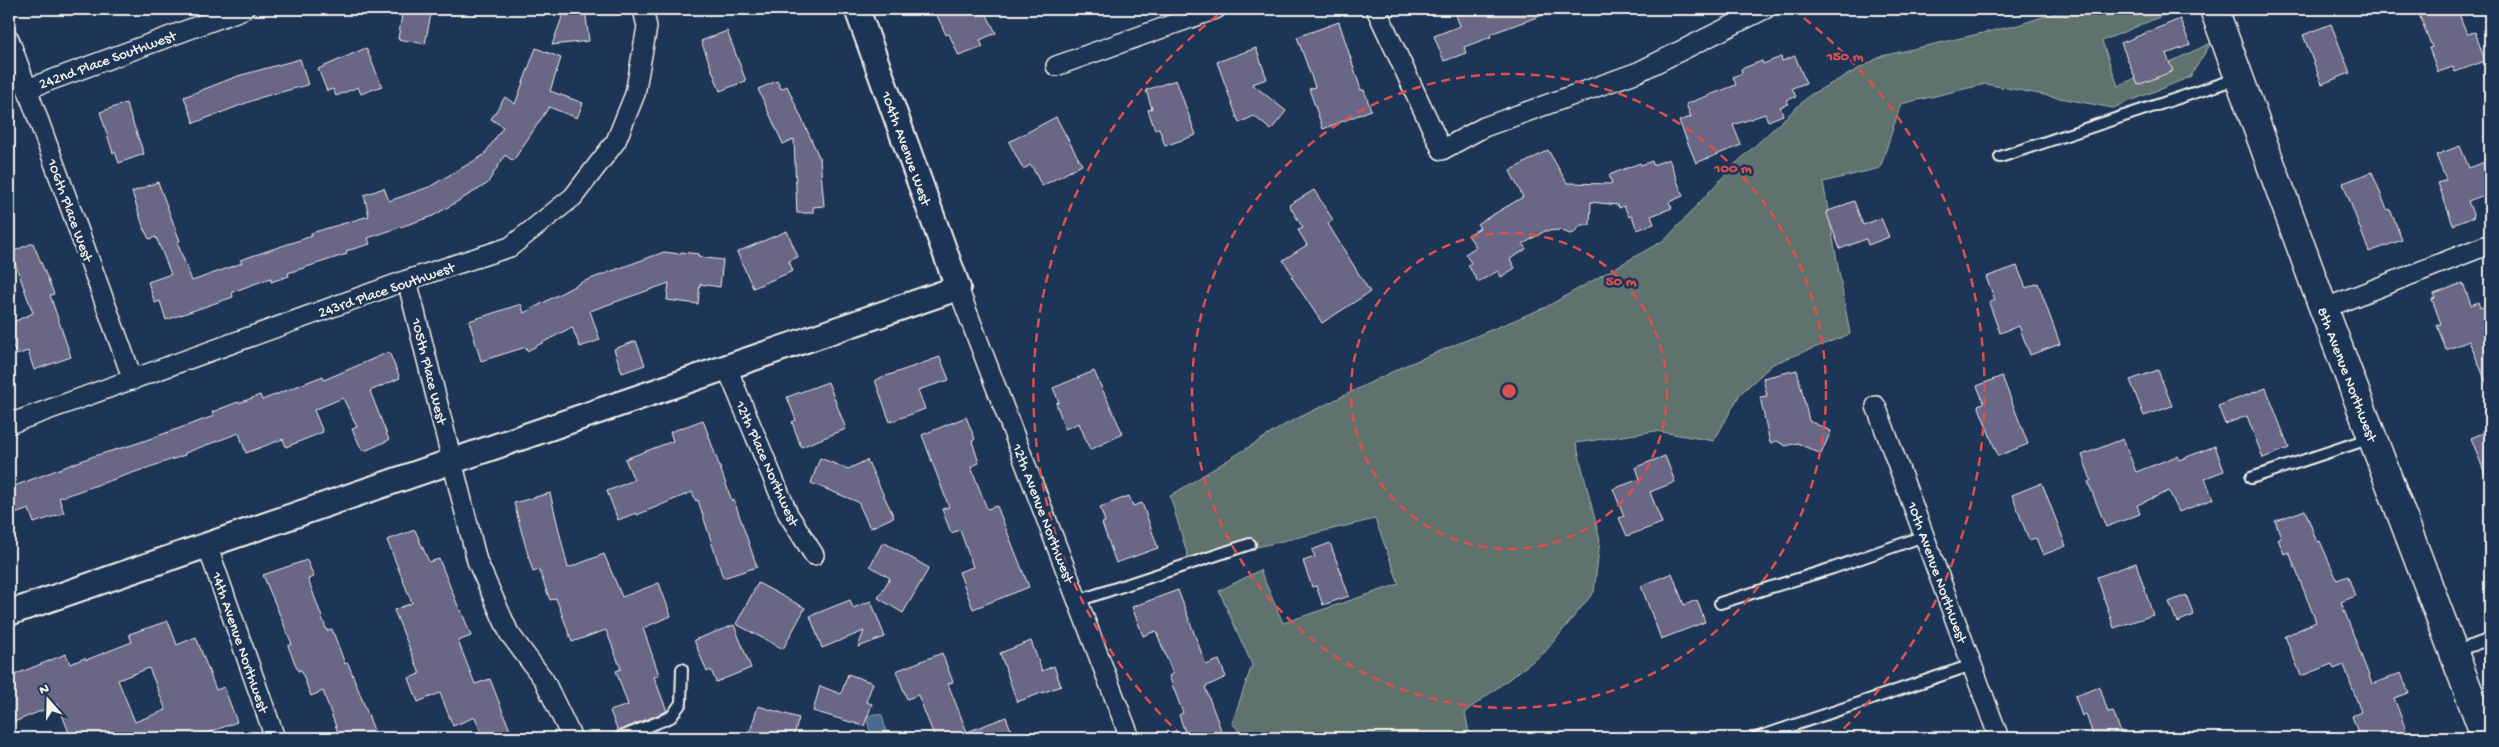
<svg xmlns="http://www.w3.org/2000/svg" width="2499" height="747" font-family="'Gochi Hand',sans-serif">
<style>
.green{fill:#5e726d;stroke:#a9b2aa}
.water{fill:#476a8e;stroke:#8ca0b2}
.building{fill:#696686;stroke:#f4f1e8;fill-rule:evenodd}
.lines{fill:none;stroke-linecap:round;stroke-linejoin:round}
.service-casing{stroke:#f4f1e8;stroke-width:14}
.minor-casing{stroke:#f4f1e8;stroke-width:22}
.tertiary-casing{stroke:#f4f1e8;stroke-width:28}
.secondary-casing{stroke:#f4f1e8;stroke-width:31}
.service{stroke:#1d3557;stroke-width:10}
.minor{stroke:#1d3557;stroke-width:19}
.tertiary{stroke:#1d3557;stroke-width:24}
.secondary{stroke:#1d3557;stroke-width:28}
.ring{fill:none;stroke:#dc504e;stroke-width:2.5;stroke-dasharray:9 6}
.labels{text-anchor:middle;stroke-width:5;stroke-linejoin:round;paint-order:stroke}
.street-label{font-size:15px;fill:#f4f1e8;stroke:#1d3557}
.centre{fill:#dc504e;stroke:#1d3557;stroke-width:2.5}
.ring-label{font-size:15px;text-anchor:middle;font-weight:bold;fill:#dc504e;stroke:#1d3557;stroke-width:5;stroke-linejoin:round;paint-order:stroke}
</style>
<rect width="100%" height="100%" fill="#1d3557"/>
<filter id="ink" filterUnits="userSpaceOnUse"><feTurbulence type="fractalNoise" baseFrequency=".02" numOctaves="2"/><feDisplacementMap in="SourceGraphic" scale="10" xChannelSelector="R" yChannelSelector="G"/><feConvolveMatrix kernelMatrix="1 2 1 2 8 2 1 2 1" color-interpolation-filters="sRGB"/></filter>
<g filter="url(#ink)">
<path class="green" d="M2067,9h102v4l-67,28 16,45 93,-43 -21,34 -77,31 -127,-24 -85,20 -21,64 -57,14 27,152 -77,30 -33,30 -26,47 -58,-10 -80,12 24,97 -6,52 -49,60 -80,60 5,26h-225l-13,-15 20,-58 -33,-74 41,-21 23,53 116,-39 -24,-65 -185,44 -20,-67 116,-72 118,-58 142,-59 120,-68 67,-73 77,-71 72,-39 136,-31z"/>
<path class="water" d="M874,714l8,1 6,23h-16l-6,-21z"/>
<path class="building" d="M403,9h29l-7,35 -27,-5z
M565,9h20l4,32 -37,4z
M947,9h37l12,24 -16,7 3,7 -24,9 -10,-22 -3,1 -10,-22z
M1471,9h83v2l-64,23 1,3 -27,10 2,6 -22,8 -10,-25 26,-10 -4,-11z
M2417,9h40l10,25 8,-2 10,29 -30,11 -2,-5 -15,5 -9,-24 3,-1z
M2180,19l10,26 -24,9 7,17 -35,14 -17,-42z
M1339,22l22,68h3l7,20 -48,19 -14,-40 6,-2 -18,-50z
M2331,24l19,49 -28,11 -19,-49z
M727,31l19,50 -26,10 -19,-50z
M366,48l16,38 -21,8 -3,-7 -22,9 -3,-7 -6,2 -9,-22z
M536,48l25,10 -11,33 33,12 -6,15 -28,-11 -36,54 -8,-6 -18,29 -54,32 -65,22 2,6 -24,7 1,3 -59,19 1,3 -18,6v-4l-39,14 1,5 -67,23 -6,-19 -5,2 -7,-21 23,-8 -15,-37 -7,2 -5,-10 -12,-37 26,-10 22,59 -3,1 15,39 50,-18 -2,-3 72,-24 -1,-3 58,-17 -5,-21 20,-7 5,13 40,-14 55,-32 19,-28 -12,-8 14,-22 10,7z
M1256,48l11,31 -15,5 34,27 -15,19 -17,-14 -15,7 -22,-61z
M1795,56l11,27 -14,5 4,9 -10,3 2,4 -8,3 3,8 -15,6 -3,-7 -32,11 8,20 -45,18 -17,-42 12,-4 -5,-13 50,-19 -3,-8 9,-4 -1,-4 21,-8 1,3 18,-7 1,4z
M300,59l8,26 -46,12 -68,26 -10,-26 54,-21z
M1176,80l20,55 -31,11 -6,-18 -4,2 -7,-20 4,-1 -6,-19z
M777,81l4,8 6,-3 33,73 4,47 -11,1v6h-16l-3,-74 -11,5 -25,-55z
M126,103l18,51 -25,9 -4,-11 -2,1 -13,-41z
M1056,117l26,48 -40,21 -11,-21 -8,4 -14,-27z
M2460,146l9,22 21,-8v33l-22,8 6,16 -21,8 -15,-42 8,-3 -10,-25z
M1548,150l19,33 45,1 -3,-9 31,-12 1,2 11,-4 1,4 16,-6 14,37 -14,6 3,6 -21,8 3,8 -17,6 -5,-14 -3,1 -5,-11 -5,2 -1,-3 -27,-3 -1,23h-9l-7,8 -4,1 -10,-4 -15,1 -22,13 3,5 -16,10 5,9 -14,9 -3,-6 -20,11 -10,-17 3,-2 -6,-9 11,-7 -8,-12 12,-7 -3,-4 46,-27 -13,-26z
M2372,172l15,38 3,-1 12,31 -33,12 -26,-69z
M1314,190l19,30 -5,4 42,68 -48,31 -31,-47 2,-1 -10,-15 24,-15 -9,-15 5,-2 -14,-23z
M1854,201l9,24 18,-7 8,19 -21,8 -2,-6 -26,10 -14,-37z
M787,231l11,26 -9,4 4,10 -40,17 -16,-36z
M33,243l21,51 -4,1 21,62 -37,13 -6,-19 -12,4 -7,-21v-10l24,-11 -22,-61z
M664,252l16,2 1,-2 18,2 -1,3 25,3 -3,27 -20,-3 -2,20 -31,-4 2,-17 -79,28 10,29 -20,7 -8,-20 -45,24 -1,-4 -45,14 -12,-40 52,-17 3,9 58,-31z
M2017,266l9,22 12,-5 22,61 -30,11 -11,-29 -19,7 -11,-30 6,-3 -9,-23z
M2463,283l8,22 7,-3 2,6 10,-4v87l-21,-50 -23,9 -9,-25 4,-1 -9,-25 3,-1 -1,-4z
M636,341l9,24 -23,8 -8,-24z
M389,352l11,26 -30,13 19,49 -22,10h-5l-10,-21 5,-2 -14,-29 -29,12 9,22 -37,15 -3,-8 -37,14 -7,-20 -54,20v2l-126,43 5,15 -30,10 -5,-14 -20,7v-28l85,-32 41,-12 79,-28 -2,-4 26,-10 1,1 21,-8 2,5 61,-24 1,4z
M940,357l9,23 -31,10 7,19 -35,13 -15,-42z
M1797,370l12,51 22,10 -10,23 -24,-11 -11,3 -9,-5 -7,2 -10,-46 7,-1 -4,-18z
M2158,370l14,36 -28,10 -14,-36z
M1094,371l29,63 -33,16 -11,-27 -14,6 -9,-26 3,-1 -6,-14z
M2002,376l26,68 -30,12 -20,-51 6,-2 -7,-17z
M828,382l18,47 -45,18 -9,-25 4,-2 -9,-23z
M2266,388l23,60 -26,10 -16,-42 -22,8 -7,-18z
M966,417l9,22 -3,2 7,22 -8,4 16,42 10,-3 32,81 -56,22 -14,-37 14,-5 -13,-37 -9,3 -9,-24 7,-2 -27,-72z
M703,420l29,81 2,-1 23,67 -34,11 -25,-78 -2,1 -4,-9 -55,23 -1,-2 -18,7 -11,-29 27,-11 -9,-21 48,-18 -3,-9z
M2490,430v54h-1l-18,-46z
M2123,439l13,33 41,-16 2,4 36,-14 9,25 -19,7 8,21 -34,13 -10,-21 -32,14 3,9 -34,13 -18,-45 3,-2 -9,-25z
M1665,456l10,26 -25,10 12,31 -35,13 -8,-18 5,-2 -11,-27 27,-10 -4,-12z
M820,458l28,11 19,-9 27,57 -24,11 -12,-26 -47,-19z
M2042,483l24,63 -23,9 -7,-17 -7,2 -17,-45z
M550,493l18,75 36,-14 18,43 37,-14 12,33 -28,12 16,47 -5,2 13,34 -49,20 -8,-20 18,-6 -12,-34 5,-2 -15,-39 -34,12 -16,-44 -6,2 -11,-30 -6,2 -12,-42 -7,-27z
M1129,496l4,10 9,-3 16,45 -42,15 -14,-40 3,-1 -5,-15z
M2305,510l12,32 3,-1 17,39 11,-4 7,20 -14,6 31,82 29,-11 8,20 -15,5 15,40h-49l-8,-22 9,-4 -17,-47 -10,4 -2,-5 -31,12 -16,-40 31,-14 -27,-70 -5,2 -6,-15 3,-2 -6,-16z
M415,530l14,32 10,-3 21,52 1,-1 10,26 -13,5 17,43 15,-5 23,59h-30l-8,-21 -22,9 -13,-33 -22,9 -9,-24 11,-4 -26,-64 18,-7 -25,-63z
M883,542l46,26 -26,45 -25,-15 12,-20 -20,-12z
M1330,543l19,53 -26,9 -7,-19 -4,1 -9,-26 12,-4 -3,-7z
M307,560l7,17 -6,2 19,52 5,-2 13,35 3,-1 29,75h-37l-17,-47 -12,5 -10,-26 -3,1 -10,-25 4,-2 -29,-69z
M2136,563l17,52 -39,13 -17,-51z
M1672,573l12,32 13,-5 8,22 -44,17 -20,-53z
M758,583l47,25 -22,41 -47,-25z
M1178,590l28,75 13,-5 7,17 -21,10 19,51h-37l-8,-23 4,-2 -14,-37 4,-2 -17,-43 -13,5 -11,-29z
M2186,595l8,20 -17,7 -8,-20z
M850,600l3,8 18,-7 14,36 -27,10 6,-16 -42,17 -12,-32z
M168,621l9,24 19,-8 20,53 8,-3 13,35 -43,16h-123l-13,-34 -49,20v-47l57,-23 4,10 15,-6 1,2 46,-18 -3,-8zM149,668l17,42 -31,12 -17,-42z
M734,625l17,43 -35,14 -5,-12 -4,2 -13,-32z
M1031,641l11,30 12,-5 7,20 -44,16 -17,-49z
M942,653l11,29 -5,2 19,48 39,-15 8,21h-79l-17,-43 -11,4 -11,-28z
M848,674l25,9 -7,19 6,2 -8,22 -51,-15 7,-25 21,8z
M2100,687l8,25 5,-1 10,27h-29l-8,-24 -4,2 -7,-20z
M758,706l41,12 -6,20h-45z"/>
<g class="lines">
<g class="service-casing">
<path id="service" d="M2000,157l239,-79
M2251,478l120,-40
M1077,601l173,-57
M1720,603l113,-35 91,-32
M2454,652l36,-13
M619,738l52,-21 10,-14 1,-34
M1756,738l216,-73"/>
</g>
<g class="minor-casing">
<path id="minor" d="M1376,9l66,141 42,-23 154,-55 127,-63
M9,39l124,341
M1056,66l160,-57
M27,89l217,-80
M407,280l70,281 32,72 35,47 28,58
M958,288l172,450
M2323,309l167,-65
M727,368l61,146 26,41
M1876,406l123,332
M9,424l398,-144 103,-33 63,-50 43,-56 19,-47 12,-67 -4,-18
M207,545l68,193"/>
</g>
<g class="tertiary-casing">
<path id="tertiary" d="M9,613l949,-325 -101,-279"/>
</g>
<g class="secondary-casing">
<path id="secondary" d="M2214,9l106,290 166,439"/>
</g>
<use href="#service" class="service"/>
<use href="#minor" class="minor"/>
<use href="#tertiary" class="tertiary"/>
<use href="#secondary" class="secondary"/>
</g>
</g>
<g class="ring">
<circle cx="1509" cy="391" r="158"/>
<circle cx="1509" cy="391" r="317"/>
<path d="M1182 736A475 475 0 0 1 1226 9M1792 9A475 475 0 0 1 1836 736"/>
</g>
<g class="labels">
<g class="street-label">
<text transform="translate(107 59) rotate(-20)" y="5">242nd Place Southwest</text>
<text transform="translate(907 148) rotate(70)" y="5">104th Avenue West</text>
<text transform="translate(71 210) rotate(70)" y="5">106th Place West</text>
<text transform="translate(386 289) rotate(-19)" y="5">243rd Place Southwest</text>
<text transform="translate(430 371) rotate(76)" y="5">105th Place West</text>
<text transform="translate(2348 374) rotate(69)" y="5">8th Avenue Northwest</text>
<text transform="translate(768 463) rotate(66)" y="5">12th Place Northwest</text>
<text transform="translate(1044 513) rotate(69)" y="5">12th Avenue Northwest</text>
<text transform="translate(1938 572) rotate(70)" y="5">10th Avenue Northwest</text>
<text transform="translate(241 642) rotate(71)" y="5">14th Avenue Northwest</text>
</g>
</g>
<circle cx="1509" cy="391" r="8" class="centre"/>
<g class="ring-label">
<text x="1845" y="60">150 m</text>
<text x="1733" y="172">100 m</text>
<text x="1621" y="285">50 m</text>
</g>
<rect width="2499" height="747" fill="none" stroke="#1d3557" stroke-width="30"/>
<rect x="15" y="15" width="2469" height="717" fill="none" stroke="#f4f1e8" stroke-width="2" filter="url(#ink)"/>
<g transform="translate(48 700) rotate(340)" stroke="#1d3557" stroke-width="4" paint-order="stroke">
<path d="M0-4L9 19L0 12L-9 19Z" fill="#f4f1e8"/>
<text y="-8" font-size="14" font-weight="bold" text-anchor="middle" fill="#f4f1e8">N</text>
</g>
</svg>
